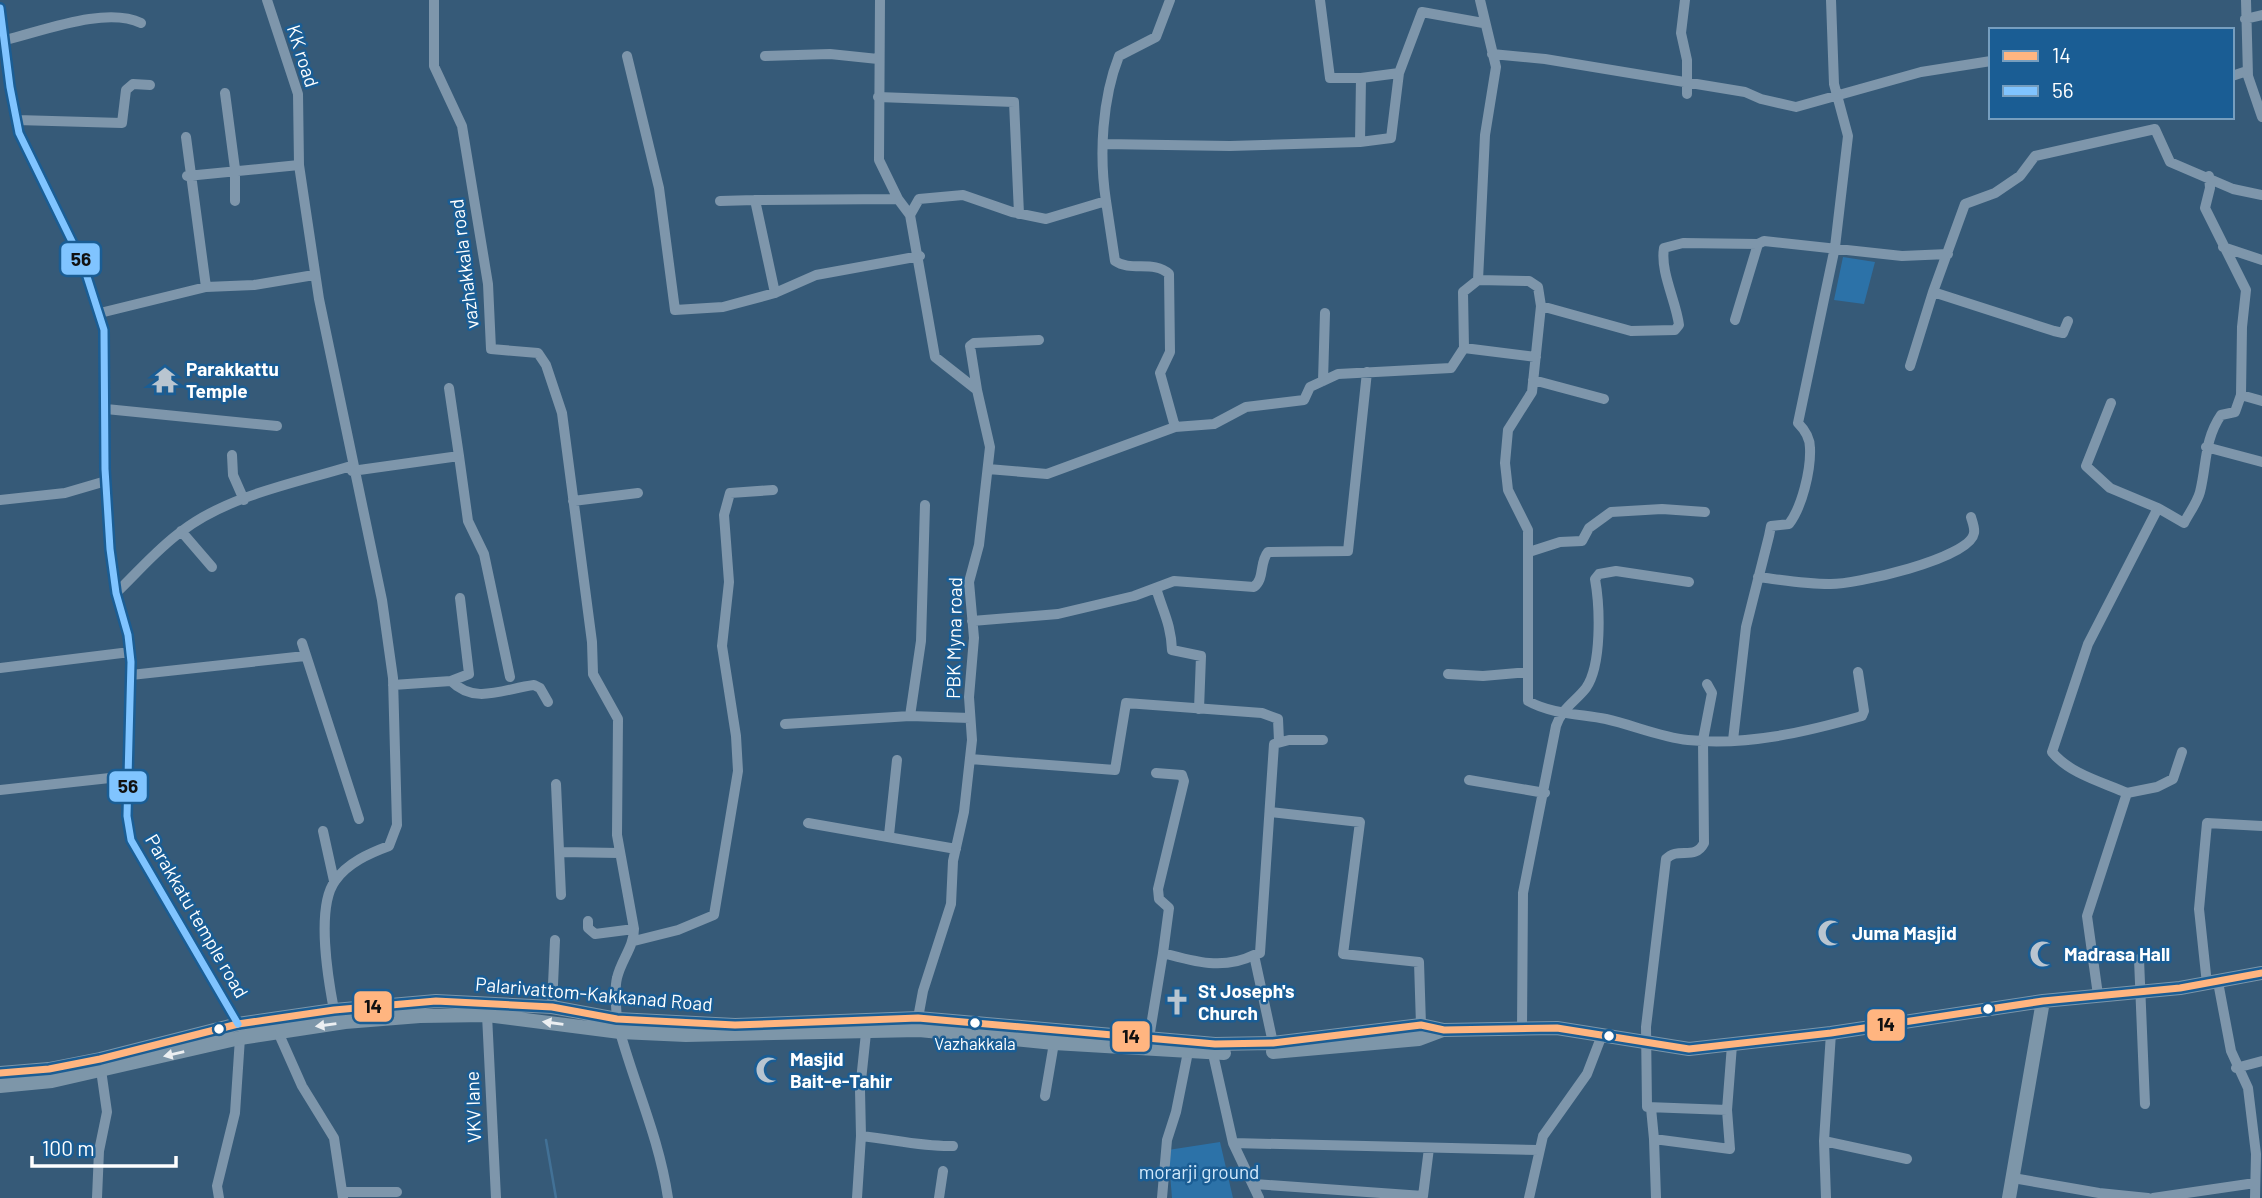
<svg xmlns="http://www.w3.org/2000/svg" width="2262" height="1198" font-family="Barlow,sans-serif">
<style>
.green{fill:#2c72a8}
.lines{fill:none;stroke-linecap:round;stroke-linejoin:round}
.stream{stroke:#427196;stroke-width:2.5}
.minor{stroke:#7e96ab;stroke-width:10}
.major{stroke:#7d96a9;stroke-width:14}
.bus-1-casing{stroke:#1a5d94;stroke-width:12}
.bus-2-casing{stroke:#1a5d94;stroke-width:12}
.bus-1{stroke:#ffb580;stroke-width:7}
.bus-2{stroke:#80c4ff;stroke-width:7}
.oneway{fill:#eceff2}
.bus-dot{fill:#fff;stroke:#1a5d94;stroke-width:2.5}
.labels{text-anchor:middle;stroke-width:5;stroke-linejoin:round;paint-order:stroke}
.bus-label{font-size:17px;fill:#fff;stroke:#1a5d94}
.street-label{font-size:19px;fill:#fff;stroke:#1a5d94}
.poi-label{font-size:19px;font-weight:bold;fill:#fff;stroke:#1a5d94;text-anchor:start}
.park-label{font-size:19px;fill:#d2e9fb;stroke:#1a5d94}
.line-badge{stroke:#1a5d94;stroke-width:2.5}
.pale-badge-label{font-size:19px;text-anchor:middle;font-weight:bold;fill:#111}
</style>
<rect width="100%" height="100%" fill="#365a78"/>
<path class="green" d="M1843,257l32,5 -11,42 -30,-4z
M1220,1142l13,56h-61l-4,-48z"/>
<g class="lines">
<path class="stream" d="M546,1140l10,58"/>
<path class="minor" d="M267,0l31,94 1,71
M434,0v66l28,60 26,158 3,65 47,4 8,12 16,48 30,229 1,32 25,45 -1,116 17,94c0,18 -13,31 -17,49 -3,12 -1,28 0,41
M880,0l-1,160 19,39 12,16 25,142 42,33 13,57 -11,98 -10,37 5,56 -5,59 3,43 -8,72 -11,49 -2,43 -28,87 -5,27
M1320,0l10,78h31
M1685,0l-4,33 6,27v34
M2246,0l2,76 14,41
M0,8l10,79 9,46 64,131 21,66 1,139 5,80 6,44 12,42 3,27 -4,154 4,24 107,184
M2245,19l17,-4
M5,40c38,-9 101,-34 136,-17
M1492,54l53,5 200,33 16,7 35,8 125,-35 70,-11
M627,56l32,132 16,122 48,-3 52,-14 41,-18 104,-19
M765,56l65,-2 48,5
M2232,76l15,-5
M225,93l10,76v32
M878,97l136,5 5,112
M17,120l105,3 4,-33 7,-6 17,1
M186,137l20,150
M1360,142l31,-4 8,-65
M1103,144l127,2 130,-4 1,-64 38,-5 23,-61 61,11
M187,176l112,-11 20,134 63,301 11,78 4,147 -8,21c-19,7 -42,17 -54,35 -19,26 -7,98 -1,129
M720,201l35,-1
M1106,201l9,60c16,11 39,-1 54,13l1,78 -10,21 15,54
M910,215l9,-16 44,-4 49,17 34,7 60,-18c-7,-46 -4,-102 13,-145l37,-19 14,-37
M2223,247l39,13
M1478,280l7,-145 11,-68 -16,-67
M775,293l-20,-93 143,-1
M1541,306l90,25 44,-1 4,-5c-3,-24 -19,-53 -15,-77l19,-5 75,1
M100,313l106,-26 48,-2 60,-10
M1735,320l23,-76 6,-3 138,15 46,-2
M2068,321l-5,12 -9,-2 -121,-39 32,-88 30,-11 25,-17 15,-20 120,-27 15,33 63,27 29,6
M1464,348l-1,-56 15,-12 51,1 9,6 3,19 -9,86 -24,38 -3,33 3,27 20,40v171c23,13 52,13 78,18 27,6 54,18 82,21 59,6 118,-8 174,-24l2,-5 -6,-39
M1910,366l23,-74
M1533,380l71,19
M1323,381l2,-68
M977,390l-7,-44 4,-3 65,-3
M2241,395l21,6
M2111,403l-25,63 24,22 48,20 -70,136 -36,108c18,22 50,30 75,41
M106,409l171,17
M2206,447l56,15
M232,455l1,20 11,25
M459,456l9,65 16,33 26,123
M988,469l59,5 128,-47 39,-3 32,-17 58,-7 6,-13 28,-13 113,-6 13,-20 72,9
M352,471l107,-15 -10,-68
M0,500l65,-7 41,-12
M573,501l65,-8
M2158,508l26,15c5,-10 13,-20 16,-31 7,-28 4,-52 21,-77l14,-3 6,-17 1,-68 4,-37 -41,-82 5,-20 -1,-12
M181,531l31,36
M1529,552l31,-10 22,-1 7,-13 22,-16 51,-3 43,3
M1758,577c24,3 48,7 71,7 24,1 141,-25 145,-51 1,-5 -2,-12 -3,-16
M1156,588c7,24 15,36 16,62l29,6 -2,53
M116,593c21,-20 42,-45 66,-62 47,-36 114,-48 169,-65
M972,621l86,-7 76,-18 40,-15 80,6c11,-9 5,-24 14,-35l80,-1 19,-179
M302,643l57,176
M0,668l130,-16
M1448,674l35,2 45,-4
M131,675l174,-19
M451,681c24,24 52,8 83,4l6,3 8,14
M1707,684l5,9 -9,47 1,103c-9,18 -26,3 -38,16l-20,168 1,80 80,3
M393,685l58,-4 18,-7 -9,-76
M910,716l11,-75 4,-136
M785,724l125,-8 60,2
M1733,740l13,-113 23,-91 2,-10 18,-2c13,-17 22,-54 21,-76 0,-11 -5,-18 -12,-25l37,-176 13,-111 -14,-52 -3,-84
M970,759l145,11 11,-67 136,10 16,6 1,22
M1156,773l26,2 2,6 -26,108 1,10 10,9 -6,45c32,9 61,17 91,2
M1469,780l76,13
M556,784l5,111
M0,790l128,-14
M1270,812l90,10 -17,132 76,8 2,63
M808,823l148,26
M323,831l11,50
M889,835l8,-75
M561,852l58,1
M588,921v7l7,6 39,-5
M634,941l44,-11 36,-15 24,-144 -2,-35 -14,-90 7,-64 -5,-67 6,-22 43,-3
M2139,959l6,145
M2218,982l13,69 17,37 8,66 -1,44
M2207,984l-8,-75 8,-86 55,3
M2098,995l-11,-79 40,-123 30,-6 16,-8 9,-27
M552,1007l3,-67
M487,1015l9,183
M1522,1029l1,-136 33,-167c6,-18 19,-24 30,-38 16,-23 14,-81 9,-109l4,-5 17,-3 73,11
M278,1032l24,54 32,52 9,60
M620,1032c16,57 39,106 48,166
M1149,1038l14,-85
M1273,1043l-19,-88 6,-2 14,-209 15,-4h34
M1213,1054l20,89 26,55
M2236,1068l26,-7
M1045,1096l9,-53
M1651,1108l3,31
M861,1136c31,3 61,11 92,10
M1824,1141l83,18
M1233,1143l306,7
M2013,1178l86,15 49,5
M1254,1184l169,12 6,-48
M342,1192h55
M97,1198l2,-47 8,-39 -6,-42
M219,1198l-2,-12 18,-73 5,-75
M857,1198l4,-62 -1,-46 6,-57
M939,1198l4,-27
M1162,1198l5,-58 9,-28 12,-60
M1529,1198l14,-62 44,-62 15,-39
M1656,1198l-2,-59 76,10 -3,-39 5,-65
M1826,1198l-2,-57 7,-108
M2153,1198l102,-15"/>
<path class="major" d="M1273,1052l146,-13 24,-9
M0,1073l49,-4 51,-10 138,-35 96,-14 102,-9 116,6 65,12 118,6 183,-7 297,26 58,-1 148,-18 23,5 113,-2 132,21 142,-16 212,-32 137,-13 82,-15
M0,1086l52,-5 188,-43 105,-16 75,-6 67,-1 133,17 66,3 233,-5 135,13 170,10
M2009,1198l34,-197"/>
<g class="bus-1-casing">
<path id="bus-1" d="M0,1073l49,-4 51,-10 138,-35 96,-14 102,-9 116,6 65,12 118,6 183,-7 297,26 58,-1 148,-18 23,5 113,-2 132,21 142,-16 212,-32 137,-13 82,-15"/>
</g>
<g class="bus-2-casing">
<path id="bus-2" d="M0,8l10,79 9,46 64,131 21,66 1,139 5,80 6,44 12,42 3,27 -4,154 4,24 107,184"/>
</g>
<use href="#bus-1" class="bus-1"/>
<use href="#bus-2" class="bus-2"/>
</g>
<defs><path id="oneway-solid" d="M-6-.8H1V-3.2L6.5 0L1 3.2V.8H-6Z" transform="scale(1.75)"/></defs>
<g class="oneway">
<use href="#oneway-solid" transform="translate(553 1023) rotate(-172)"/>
<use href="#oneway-solid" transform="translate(326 1025) rotate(172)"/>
<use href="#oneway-solid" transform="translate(174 1054) rotate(167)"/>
</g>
<defs>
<g id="temple-bare" transform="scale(2.1)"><path d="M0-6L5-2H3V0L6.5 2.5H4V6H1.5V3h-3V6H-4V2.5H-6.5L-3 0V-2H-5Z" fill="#b9c5d0" stroke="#1a5d94" stroke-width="2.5" paint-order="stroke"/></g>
<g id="mosque-bare" transform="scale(2.1)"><path d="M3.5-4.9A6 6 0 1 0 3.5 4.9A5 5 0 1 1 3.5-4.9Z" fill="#b9c5d0" stroke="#1a5d94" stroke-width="2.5" paint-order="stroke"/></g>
<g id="church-bare" transform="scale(2.1)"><path d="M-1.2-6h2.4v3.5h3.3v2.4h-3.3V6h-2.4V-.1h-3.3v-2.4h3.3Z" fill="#b9c5d0" stroke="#1a5d94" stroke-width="2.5" paint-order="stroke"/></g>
</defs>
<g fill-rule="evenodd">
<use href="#temple-bare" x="165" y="380"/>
<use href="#mosque-bare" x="1831" y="933"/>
<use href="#mosque-bare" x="2043" y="954"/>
<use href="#church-bare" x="1177" y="1002"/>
<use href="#mosque-bare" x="769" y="1070"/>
</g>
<g class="bus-dot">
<circle cx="1988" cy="1009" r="6"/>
<circle cx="975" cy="1023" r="6"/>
<circle cx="219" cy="1029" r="6"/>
<circle cx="1609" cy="1036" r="6"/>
</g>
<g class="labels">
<g class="bus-label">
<text x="975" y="1050">Vazhakkala</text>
</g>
<g class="street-label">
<text transform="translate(303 56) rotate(72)" y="7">KK road</text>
<text transform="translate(464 264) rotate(-97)" y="7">vazhakkala road</text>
<text transform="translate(954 638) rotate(-89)" y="7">PBK Myna road</text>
<text transform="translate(197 916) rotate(60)" y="7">Parakkatu temple road</text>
<text transform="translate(594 994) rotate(5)" y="7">Palarivattom-Kakkanad Road</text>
<text transform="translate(473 1107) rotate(-92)" y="7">VKV lane</text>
</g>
<g class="poi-label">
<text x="186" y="376">Parakkattu<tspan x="186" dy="22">Temple</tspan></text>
<text x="1852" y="940">Juma Masjid</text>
<text x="2064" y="961">Madrasa Hall</text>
<text x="1198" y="998">St Joseph's<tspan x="1198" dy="22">Church</tspan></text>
<text x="790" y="1066">Masjid<tspan x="790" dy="22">Bait-e-Tahir</tspan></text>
</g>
<g class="park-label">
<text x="1199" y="1179">morarji ground</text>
</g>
</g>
<g class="line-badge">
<rect x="60" y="242" width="41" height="34" rx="7" fill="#80c4ff"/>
<rect x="108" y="770" width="40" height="33" rx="7" fill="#80c4ff"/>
<rect x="353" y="990" width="40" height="33" rx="7" fill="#ffb580"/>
<rect x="1866" y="1008" width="40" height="34" rx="7" fill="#ffb580"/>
<rect x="1111" y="1020" width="40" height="33" rx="7" fill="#ffb580"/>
</g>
<g class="pale-badge-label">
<text x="81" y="266">56</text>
<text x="128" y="793">56</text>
<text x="373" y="1013">14</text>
<text x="1886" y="1031">14</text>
<text x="1131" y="1043">14</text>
</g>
<rect x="1989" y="28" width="245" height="91" fill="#1a5d94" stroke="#769ebf" stroke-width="2"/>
<rect x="2003" y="51" width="35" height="10" fill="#ffb580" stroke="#769ebf" stroke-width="2"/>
<text x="2052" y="63" font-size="21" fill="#ffffff">14</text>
<rect x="2003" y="86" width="35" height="10" fill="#80c4ff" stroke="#769ebf" stroke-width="2"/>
<text x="2052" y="98" font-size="21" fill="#ffffff">56</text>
<path d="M32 1156v10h144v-10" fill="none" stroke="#ffffff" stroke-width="3.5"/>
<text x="42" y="1156" font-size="21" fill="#ffffff" stroke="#1a5d94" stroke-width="5" paint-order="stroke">100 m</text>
</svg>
